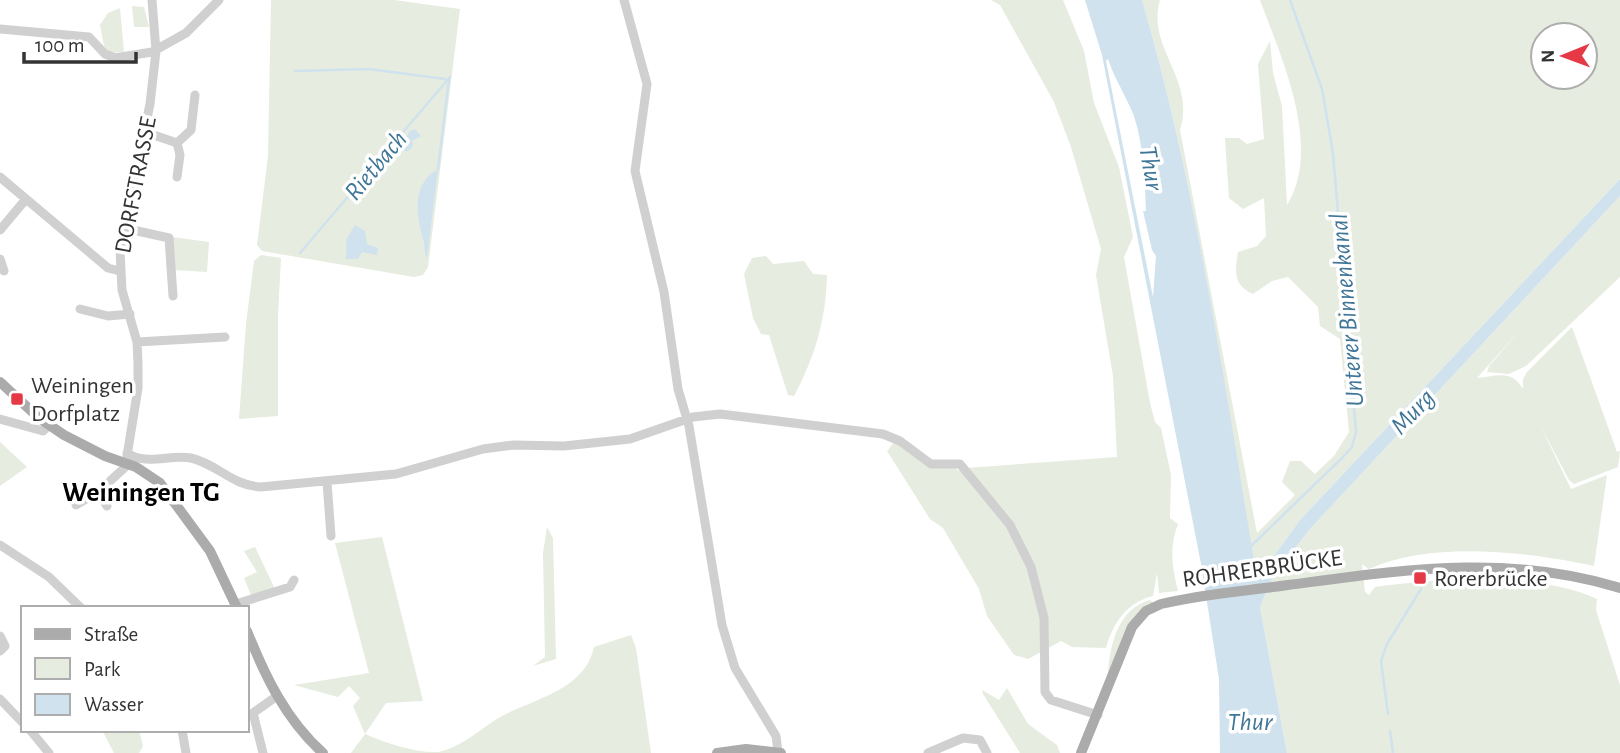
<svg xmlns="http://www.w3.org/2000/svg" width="1620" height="753" font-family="'Alegreya Sans',sans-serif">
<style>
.green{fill:#e6ecdf;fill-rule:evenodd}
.water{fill:#cfe2ee;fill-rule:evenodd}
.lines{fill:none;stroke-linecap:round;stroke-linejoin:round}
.stream{stroke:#cfe2ee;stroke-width:2.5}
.minor{stroke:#d0d0d0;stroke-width:9}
.major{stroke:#ababab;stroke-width:10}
.poi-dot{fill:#e63946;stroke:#fff;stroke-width:2.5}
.labels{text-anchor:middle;stroke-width:7;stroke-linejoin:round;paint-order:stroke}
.street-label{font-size:24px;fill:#333;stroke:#fff}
.poi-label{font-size:24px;fill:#333;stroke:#fff;text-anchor:start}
.water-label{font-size:26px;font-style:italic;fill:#3f7597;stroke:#fff}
.quarter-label{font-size:28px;font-weight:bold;fill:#000;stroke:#fff}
</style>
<rect width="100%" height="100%" fill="#fff"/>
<path class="green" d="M271,0h123l66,9 -32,258 -5,8 -9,2 -152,-26 -5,-6 11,-89z
M991,0h72l21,51 10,52 25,64 14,70 -9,20 26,146 5,19 6,6 10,47 -1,43 8,6c-9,24 -6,43 0,67l-19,2 -2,-20 -4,23c-26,6 -40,27 -47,52l-34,-1 -11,-6 -33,18 -14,-4 -27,-39 -8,-27 -36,-61 -13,-9 -43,-68 9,-11 34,26 23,1 12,7 48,60 11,22 12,36 5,4 -9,-32 -17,-33 -49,-63 151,-11 -4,-81 -17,-101 5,-26 -30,-102 -17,-45 -54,-97z
M1142,0h18c-14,48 36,79 20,130l77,403 38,-38 -13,-13 8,-21h11l14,13 19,-18 15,-24 -9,-93 -20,-13 -2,-19 -30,-30 -16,4 -19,13c-20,-9 -18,-22 -15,-42l19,-6 9,-10 -2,-38 -21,11 -14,-11 -4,-60h14l8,6 17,-5 -6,-75 12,-23 3,32 9,33 5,99c36,-58 -6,-148 -27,-205h360v179l-320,341 -44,60c-31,-194 -59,-391 -114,-580zM1543,35h42v42h-42z
M132,6l12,1 5,20h-15z
M120,8l4,44 -14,1 -6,-7 -4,-21 8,-12z
M1620,196v81l-94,89 -17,8 -22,-2 2,-6 34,-39 -46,51c21,-2 34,-9 46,11v-10l4,-7 45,-45 45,125 3,-1 -2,16 -44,17 -5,-4 -29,-55 31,64 36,-14 -13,91c-67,-14 -161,-26 -225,3l-7,-5 3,28 4,3 6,-8c59,-9 167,-15 222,12l-1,11 24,75v68h-333l-27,-146 13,-31 37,-47z
M172,237l37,5 -2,30 -33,-2z
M261,255l20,3 -3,57v101l-39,3 7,-95 8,-63z
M766,256l7,8 31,-3 9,13 14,1c-1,44 -12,82 -33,121l-6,-1 -19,-60 -8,-1 -8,-16 -9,-44 8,-16z
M0,442l27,25 -27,19z
M547,527l6,11 3,121 -23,7 12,-9 -2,-104z
M382,537l41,164 -37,2 -21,31c21,9 50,19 73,18 26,-5 43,-25 66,-37 33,-17 81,-26 90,-68l37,-12 5,13 15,105h-300l14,-19 -12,-28 7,-8 -11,-12 -11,11 -44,-12 75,-12 -34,-130z
M255,547l20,42 -24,6 -7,-17 13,-6 -13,-21z
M1150,600l3,2 -25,22 -20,50c2,-30 10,-65 42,-74z
M1007,688l21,36 29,21 3,8h-40l-37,-59 -1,-4 17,10z
M102,730h37l4,16 -4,7h-25z"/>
<path class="water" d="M1085,0h57c55,189 83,386 115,579l43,-59 320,-341v17l-310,333 -37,47 -13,31 27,146h-67l-1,-74 -18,-115 -99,-509zM1108,59c6,18 15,32 23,50 12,26 14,73 15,102h-3l9,39 4,6 -3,41 -47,-236z
M415,129l6,7 -9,5 1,5 -5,5h-5l-10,9 -2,-2 19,-27z
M438,169l-11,89c-3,-6 -2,-10 -3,-16 -8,-26 -13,-58 14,-73z
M355,225l10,6 2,13 11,4 -1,7 -15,-3 -4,7h-12v-19z"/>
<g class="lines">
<path class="stream" d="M295,71l74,-2 76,10
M438,169l11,-90
M300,253l150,-176
M1250,547l93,-90 9,-10 4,-15 -23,-279 -11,-64 -32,-89
M1388,714l-7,-53 6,-17 34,-55
M1390,731l3,22"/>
<path class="minor" d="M624,0l23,84 -12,87 29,121 14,97 11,37 33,199 13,43 41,68 2,16
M0,29l89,8 16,17 10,4 37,-6 34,-19 33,-33
M145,132l32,11 3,12 -3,22
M177,143l14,-13 4,-35
M0,177l108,91 12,3
M124,228l45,10 4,58
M0,230l26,-31
M0,259l4,12
M80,309l28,7 22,-2
M137,342l88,-5
M0,419l43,12 6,-6
M127,453c19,13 43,1 64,5 26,6 42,28 70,29l135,-13 87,-25 30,-4 51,1 66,-7 63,-22 27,-3 163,20 17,7 31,23h29l50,61 21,42 13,51 1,74 6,8 47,15
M127,456l11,-68v-25l-1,-21 -15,-52 -2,-40 30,-146 6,-53 -4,-51
M327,482l4,54
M98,492l9,14
M76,505l22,-13 34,-31
M0,545l49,32 32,31
M236,604l54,-17 4,-7
M0,636l5,10 -5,5
M0,699l23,24
M30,730l19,23
M182,730l4,23
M263,753l-10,-40 24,-17
M928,753l35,-15 17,2 7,13"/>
<path class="major" d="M0,382l39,36 25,17 41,21 31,11 24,16 50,68 27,57
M247,631c18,45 39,89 76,122
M717,753l29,-4 35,4
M1081,753l51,-126 14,-16 15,-7c41,-10 85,-13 127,-19 115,-15 218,-32 332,3"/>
</g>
<g class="poi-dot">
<rect x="10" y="392" width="14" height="14" rx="3.5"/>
<rect x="1413" y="571" width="14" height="14" rx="3.5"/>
</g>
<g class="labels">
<g class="street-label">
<text transform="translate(135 185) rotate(-79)" y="8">DORFSTRASSE</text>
<text transform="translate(1262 568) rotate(-8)" y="8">ROHRERBRÜCKE</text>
</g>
<g class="poi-label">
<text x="31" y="393">Weiningen<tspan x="31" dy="28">Dorfplatz</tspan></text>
<text x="1434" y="586">Rorerbrücke</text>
</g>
<g class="water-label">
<text transform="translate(375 165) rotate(-50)" y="9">Rietbach</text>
<text transform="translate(1152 168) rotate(80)" y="9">Thur</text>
<text transform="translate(1346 310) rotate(-95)" y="9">Unterer Binnenkanal</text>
<text transform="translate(1412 411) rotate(-47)" y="9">Murg</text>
<text x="1250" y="730">Thur</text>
</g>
<g class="quarter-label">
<text x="141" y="501">Weiningen TG</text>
</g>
</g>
<rect x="21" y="606" width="228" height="126" fill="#ffffff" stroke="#adadad" stroke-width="2"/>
<rect x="35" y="629" width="35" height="10" fill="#ababab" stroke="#adadad" stroke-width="2"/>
<text x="84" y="641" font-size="21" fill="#333333">Straße</text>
<rect x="35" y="658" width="35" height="21" fill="#e6ecdf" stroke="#adadad" stroke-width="2"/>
<text x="84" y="676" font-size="21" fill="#333333">Park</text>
<rect x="35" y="694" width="35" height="21" fill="#cfe2ee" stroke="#adadad" stroke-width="2"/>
<text x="84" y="711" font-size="21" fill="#333333">Wasser</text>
<g transform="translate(1564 56) rotate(269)"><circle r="33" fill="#ffffff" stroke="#adadad" stroke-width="2"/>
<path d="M0-5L12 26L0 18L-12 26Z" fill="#e63946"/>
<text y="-10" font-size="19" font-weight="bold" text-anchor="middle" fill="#333333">N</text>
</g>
<path d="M24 52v10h112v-10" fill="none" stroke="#333333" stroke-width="3.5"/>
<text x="35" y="52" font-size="21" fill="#333333" stroke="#ffffff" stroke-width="5" paint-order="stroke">100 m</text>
</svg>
